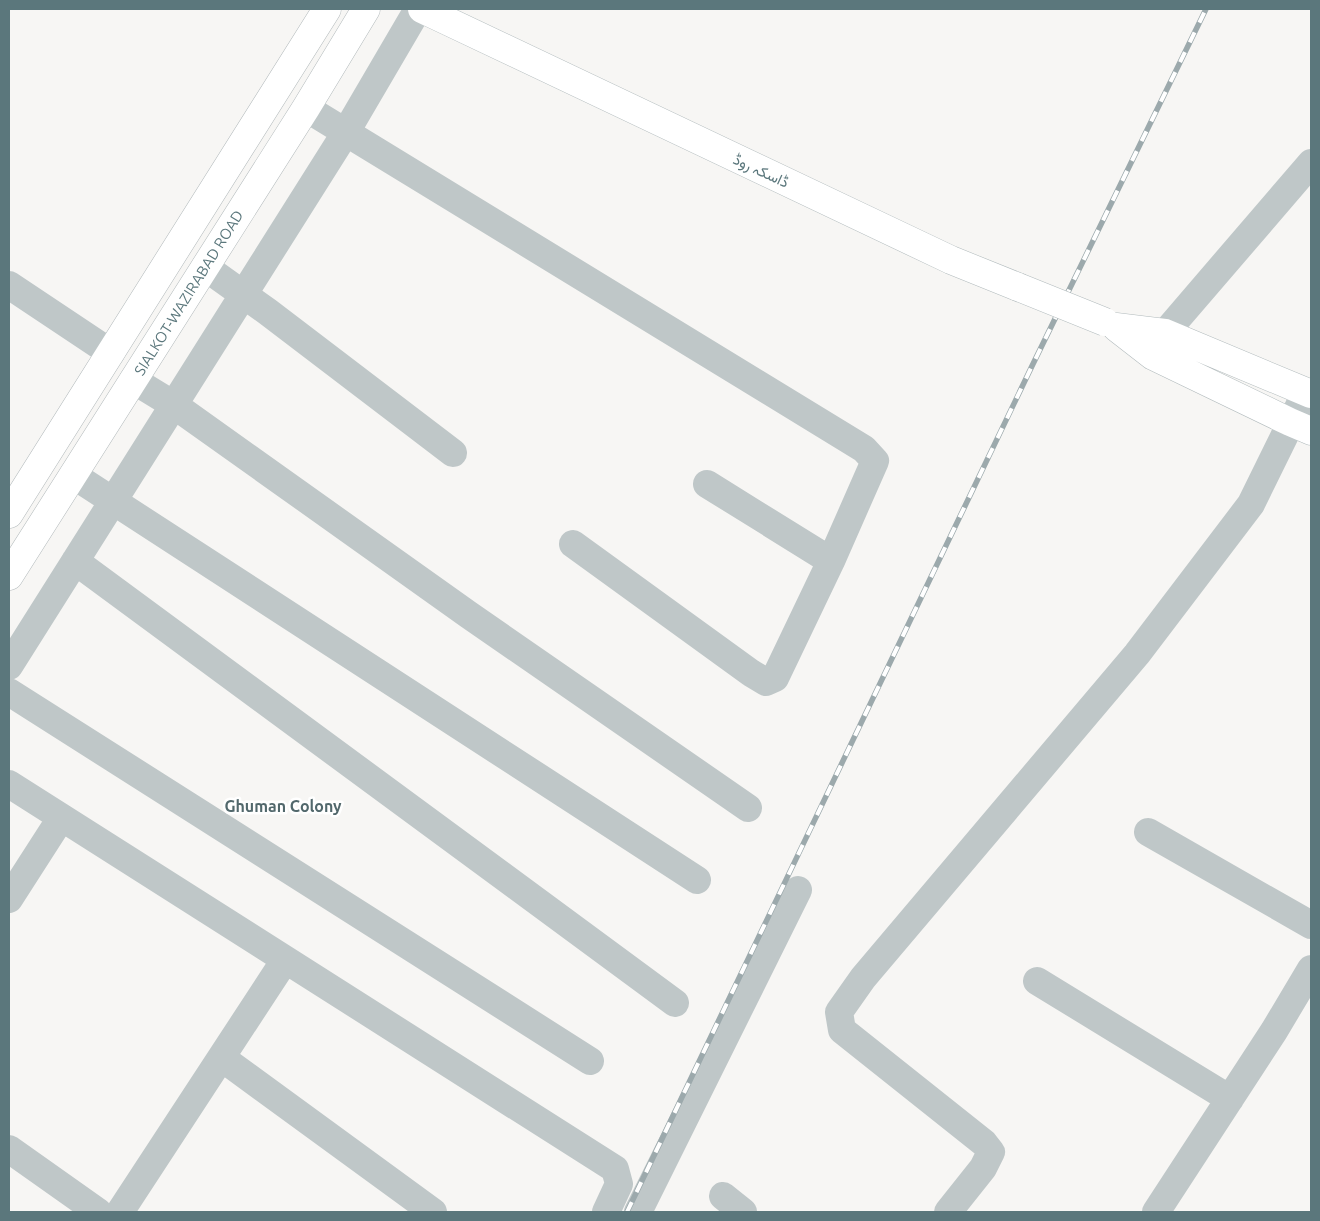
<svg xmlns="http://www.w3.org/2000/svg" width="1320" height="1221" font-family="Ubuntu,Vazirmatn,sans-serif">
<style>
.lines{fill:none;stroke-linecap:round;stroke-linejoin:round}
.major-casing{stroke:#b2bbbd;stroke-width:29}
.highway-casing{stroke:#b2b9bb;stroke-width:29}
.minor{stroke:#bfc7c8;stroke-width:28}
.major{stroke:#fff;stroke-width:28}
.highway{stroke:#fff;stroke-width:28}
.rail-casing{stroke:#9ca9ac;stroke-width:5.5}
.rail{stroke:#fff;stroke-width:4;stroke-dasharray:11;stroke-linecap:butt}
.major-bridge-casing{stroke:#b2bbbd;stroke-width:29;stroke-linecap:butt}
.major-bridge{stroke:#fff;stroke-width:28}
.labels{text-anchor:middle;stroke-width:5;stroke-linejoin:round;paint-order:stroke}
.street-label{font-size:15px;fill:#5b777c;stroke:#fff}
.neighbourhood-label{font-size:16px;font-weight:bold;fill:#52686c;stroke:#fff}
</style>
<rect width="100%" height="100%" fill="#f7f6f4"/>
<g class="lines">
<g class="major-casing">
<path id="major" d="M422,9l529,251 67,27
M1116,327l49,6 146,61
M1117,328l36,28 137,66 21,9"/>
</g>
<g class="highway-casing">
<path id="highway" d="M9,514l318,-505
M9,576l297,-468 60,-99"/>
</g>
<path class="minor" d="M306,108l558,341 11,12 -44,100 -56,117 -9,4 -15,-9 -178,-129
M205,267l63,45 185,141
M9,285l102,68
M1165,333l146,-170
M133,380l41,25 295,210 279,193
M73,475l624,405
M707,484l124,77
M75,561l600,442
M9,666l337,-534 72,-123
M9,692l581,369
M9,784l606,385 4,15 -13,28
M1148,832l163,93
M9,899l52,-81
M1037,981l193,118
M222,1058l211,154
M9,1149l89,63
M723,1196l20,16
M120,1212l165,-252
M638,1212l160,-322
M948,1212l35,-44 8,-16 -7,-9 -142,-113 -3,-18 24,-34 274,-324 114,-150 55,-112
M1156,1212l118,-181 37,-62"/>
<use href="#major" class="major"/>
<use href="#highway" class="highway"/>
<g class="rail-casing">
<path id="rail" d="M627,1212l405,-846 174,-357"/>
</g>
<use href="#rail" class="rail"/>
<g class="major-bridge-casing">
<path id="major-bridge" d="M1018,287l87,35"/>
</g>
<use href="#major-bridge" class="major-bridge"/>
</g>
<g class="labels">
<g class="street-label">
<text transform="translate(761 171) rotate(25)" y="5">ڈاسکہ روڈ</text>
<text transform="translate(189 293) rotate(-58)" y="5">SIALKOT-WAZIRABAD ROAD</text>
</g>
<g class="neighbourhood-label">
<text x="283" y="812">Ghuman Colony</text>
</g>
</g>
<rect width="1320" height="1221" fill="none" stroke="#5b777c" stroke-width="20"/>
</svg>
